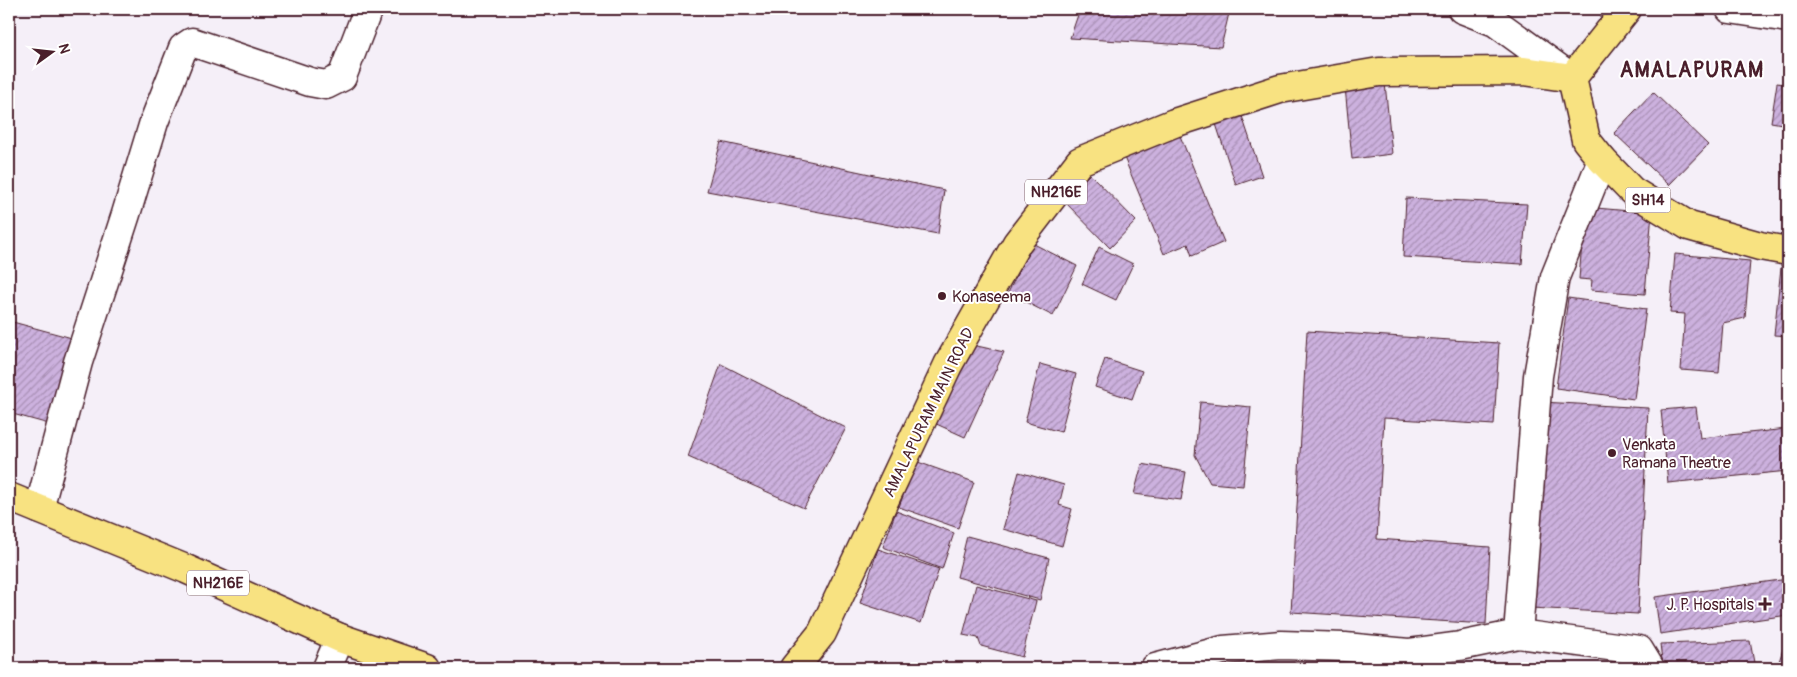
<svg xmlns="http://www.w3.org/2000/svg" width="1797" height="677" font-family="Pangolin,sans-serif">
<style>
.building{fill:url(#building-hatch);stroke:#4a1f2b}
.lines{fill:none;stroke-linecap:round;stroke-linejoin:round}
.street-casing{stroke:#4a1f2b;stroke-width:31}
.primary-casing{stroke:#4a1f2b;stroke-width:31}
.highway-casing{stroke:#4a1f2b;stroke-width:31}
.street{stroke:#fff;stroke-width:28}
.primary{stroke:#f8e281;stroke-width:28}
.highway{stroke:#f8e281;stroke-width:28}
.poi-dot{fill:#4a1f2b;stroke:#fff;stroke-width:2}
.labels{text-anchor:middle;stroke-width:4;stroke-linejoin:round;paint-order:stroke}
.shield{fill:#fff;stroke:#80626b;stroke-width:1}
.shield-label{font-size:15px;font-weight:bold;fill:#4a1f2b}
.poi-label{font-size:16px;fill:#4a1f2b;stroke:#fff;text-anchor:start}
.street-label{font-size:16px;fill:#4a1f2b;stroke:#fff}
.district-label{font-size:21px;font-weight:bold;letter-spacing:1px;fill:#4a1f2b;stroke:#fff}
</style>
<defs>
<pattern id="building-hatch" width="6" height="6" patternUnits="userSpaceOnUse" patternTransform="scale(1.25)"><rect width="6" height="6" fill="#ccb1de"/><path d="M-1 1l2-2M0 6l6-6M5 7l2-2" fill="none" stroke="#a88fb4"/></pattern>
</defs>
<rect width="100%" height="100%" fill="#f5eff8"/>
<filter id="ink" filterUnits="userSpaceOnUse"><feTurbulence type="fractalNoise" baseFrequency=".02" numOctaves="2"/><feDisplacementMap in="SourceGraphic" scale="10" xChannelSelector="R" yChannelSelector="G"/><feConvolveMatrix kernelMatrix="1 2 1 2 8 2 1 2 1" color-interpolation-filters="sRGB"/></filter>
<g filter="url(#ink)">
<path class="building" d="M1080,9h150l-9,38 -151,-9z
M1385,83l7,71 -40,5 -7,-72z
M1777,83l11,2v40l-17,-3z
M1653,92l55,53 -39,40 -55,-52z
M1241,113l21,63 -26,9 -21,-64z
M1178,131l46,111 -32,14 -4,-12 -24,10 -41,-99z
M721,142l223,48 -6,44 -231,-43z
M1090,174l46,47 -26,27 -47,-48z
M1406,198l121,6 -5,60 -119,-7z
M1585,207l67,6 -7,81 -54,-4 1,-10 -13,-1z
M1032,243l45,23 -24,50 -45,-23z
M1099,247l34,17 -17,36 -34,-16z
M1675,254l75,7 -5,57 -22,5 -4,50 -38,-3 4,-56 -15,-1z
M1781,267l7,1v68l-14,-1z
M1568,298l78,11 -12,90 -78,-11z
M9,321l63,17 -23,86 -40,-11z
M1307,331l192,12 -5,82 -110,-7 -7,121 113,8 -4,77 -195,-12z
M968,344l36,8 -39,85 -33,-15z
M1105,359l37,12 -10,28 -37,-12z
M721,364l125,64 -42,80 -116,-51z
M1040,364l36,10 -15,58 -36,-10z
M1200,402l51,5 -8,79 -33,-3 -15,-28z
M1542,402l106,6 -10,206 -107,-6z
M1696,407l4,31 87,-9 -2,16h3v26l-120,12 -7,-73z
M915,461l59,21 -16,46 -59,-21z
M1142,464l44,8 -5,28 -47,-6z
M1019,472l45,13 -5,20 13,4 -10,37 -59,-17z
M896,511l58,22 -12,36 -59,-22z
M967,536l82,22 -9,42 -83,-23z
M878,549l61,20 -18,54 -61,-20z
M1788,579v36l-128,19 -5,-37z
M976,585l60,16 -14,56 -41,-11 -3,-8 -15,-3z
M1750,641l5,27h-92l-3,-24z
M1788,648v20h-11l6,-19z"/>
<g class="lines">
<g class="street-casing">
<path id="street" d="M1462,9l33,13 77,56
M1730,9l58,9
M39,509l39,-147 48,-148 28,-92 29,-74 9,-6 118,40 16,3 16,-8 26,-68
M1518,634l20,-258 17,-99 47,-117
M327,668l13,-30
M1155,668l68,-18 58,-5 64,2 63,6 52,-7 58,-12 121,16 11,18"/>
</g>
<g class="primary-casing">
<path id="primary" d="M1572,78l14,62 16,20 30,31 57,35 71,20 28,5"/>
</g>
<g class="highway-casing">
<path id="highway" d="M9,497l177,72 154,69 87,30
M794,668l28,-35 126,-268 69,-122 63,-82 94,-38 106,-34 99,-17 145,-1 48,7 55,-69"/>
</g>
<use href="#street" class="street"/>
<use href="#primary" class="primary"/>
<use href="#highway" class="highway"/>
</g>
</g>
<g class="poi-dot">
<circle cx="942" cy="296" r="5"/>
<circle cx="1612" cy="453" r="5"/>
<path d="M1762.5 596.5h5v5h5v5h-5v5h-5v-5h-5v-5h5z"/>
</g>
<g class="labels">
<g class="shield">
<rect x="1025" y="179.5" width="62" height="25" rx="4"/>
<rect x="1625.5" y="187.5" width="45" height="25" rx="4"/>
<rect x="187" y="570.5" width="62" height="25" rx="4"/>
</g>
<g class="shield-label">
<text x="1056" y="197">NH216E</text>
<text x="1648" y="205">SH14</text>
<text x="218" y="588">NH216E</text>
</g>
<g class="poi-label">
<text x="952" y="302">Konaseema</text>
<text x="1622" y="450">Venkata<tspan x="1622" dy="18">Ramana Theatre</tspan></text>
<text x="1754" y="610" text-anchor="end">J. P. Hospitals</text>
</g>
<g class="street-label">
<text transform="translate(928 412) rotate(-64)" y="6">AMALAPURAM MAIN ROAD</text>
</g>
<g class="district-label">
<text x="1692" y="77">AMALAPURAM</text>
</g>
</g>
<rect width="1797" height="677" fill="none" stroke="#fff" stroke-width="30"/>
<rect x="15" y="15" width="1767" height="647" fill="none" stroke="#4a1f2b" stroke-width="2" filter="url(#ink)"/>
<g transform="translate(52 52) rotate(75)" stroke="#ffffff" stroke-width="4" paint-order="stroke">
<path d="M0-4L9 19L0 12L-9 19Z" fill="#4a1f2b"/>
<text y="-8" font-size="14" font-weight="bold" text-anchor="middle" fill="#4a1f2b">N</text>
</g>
</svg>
